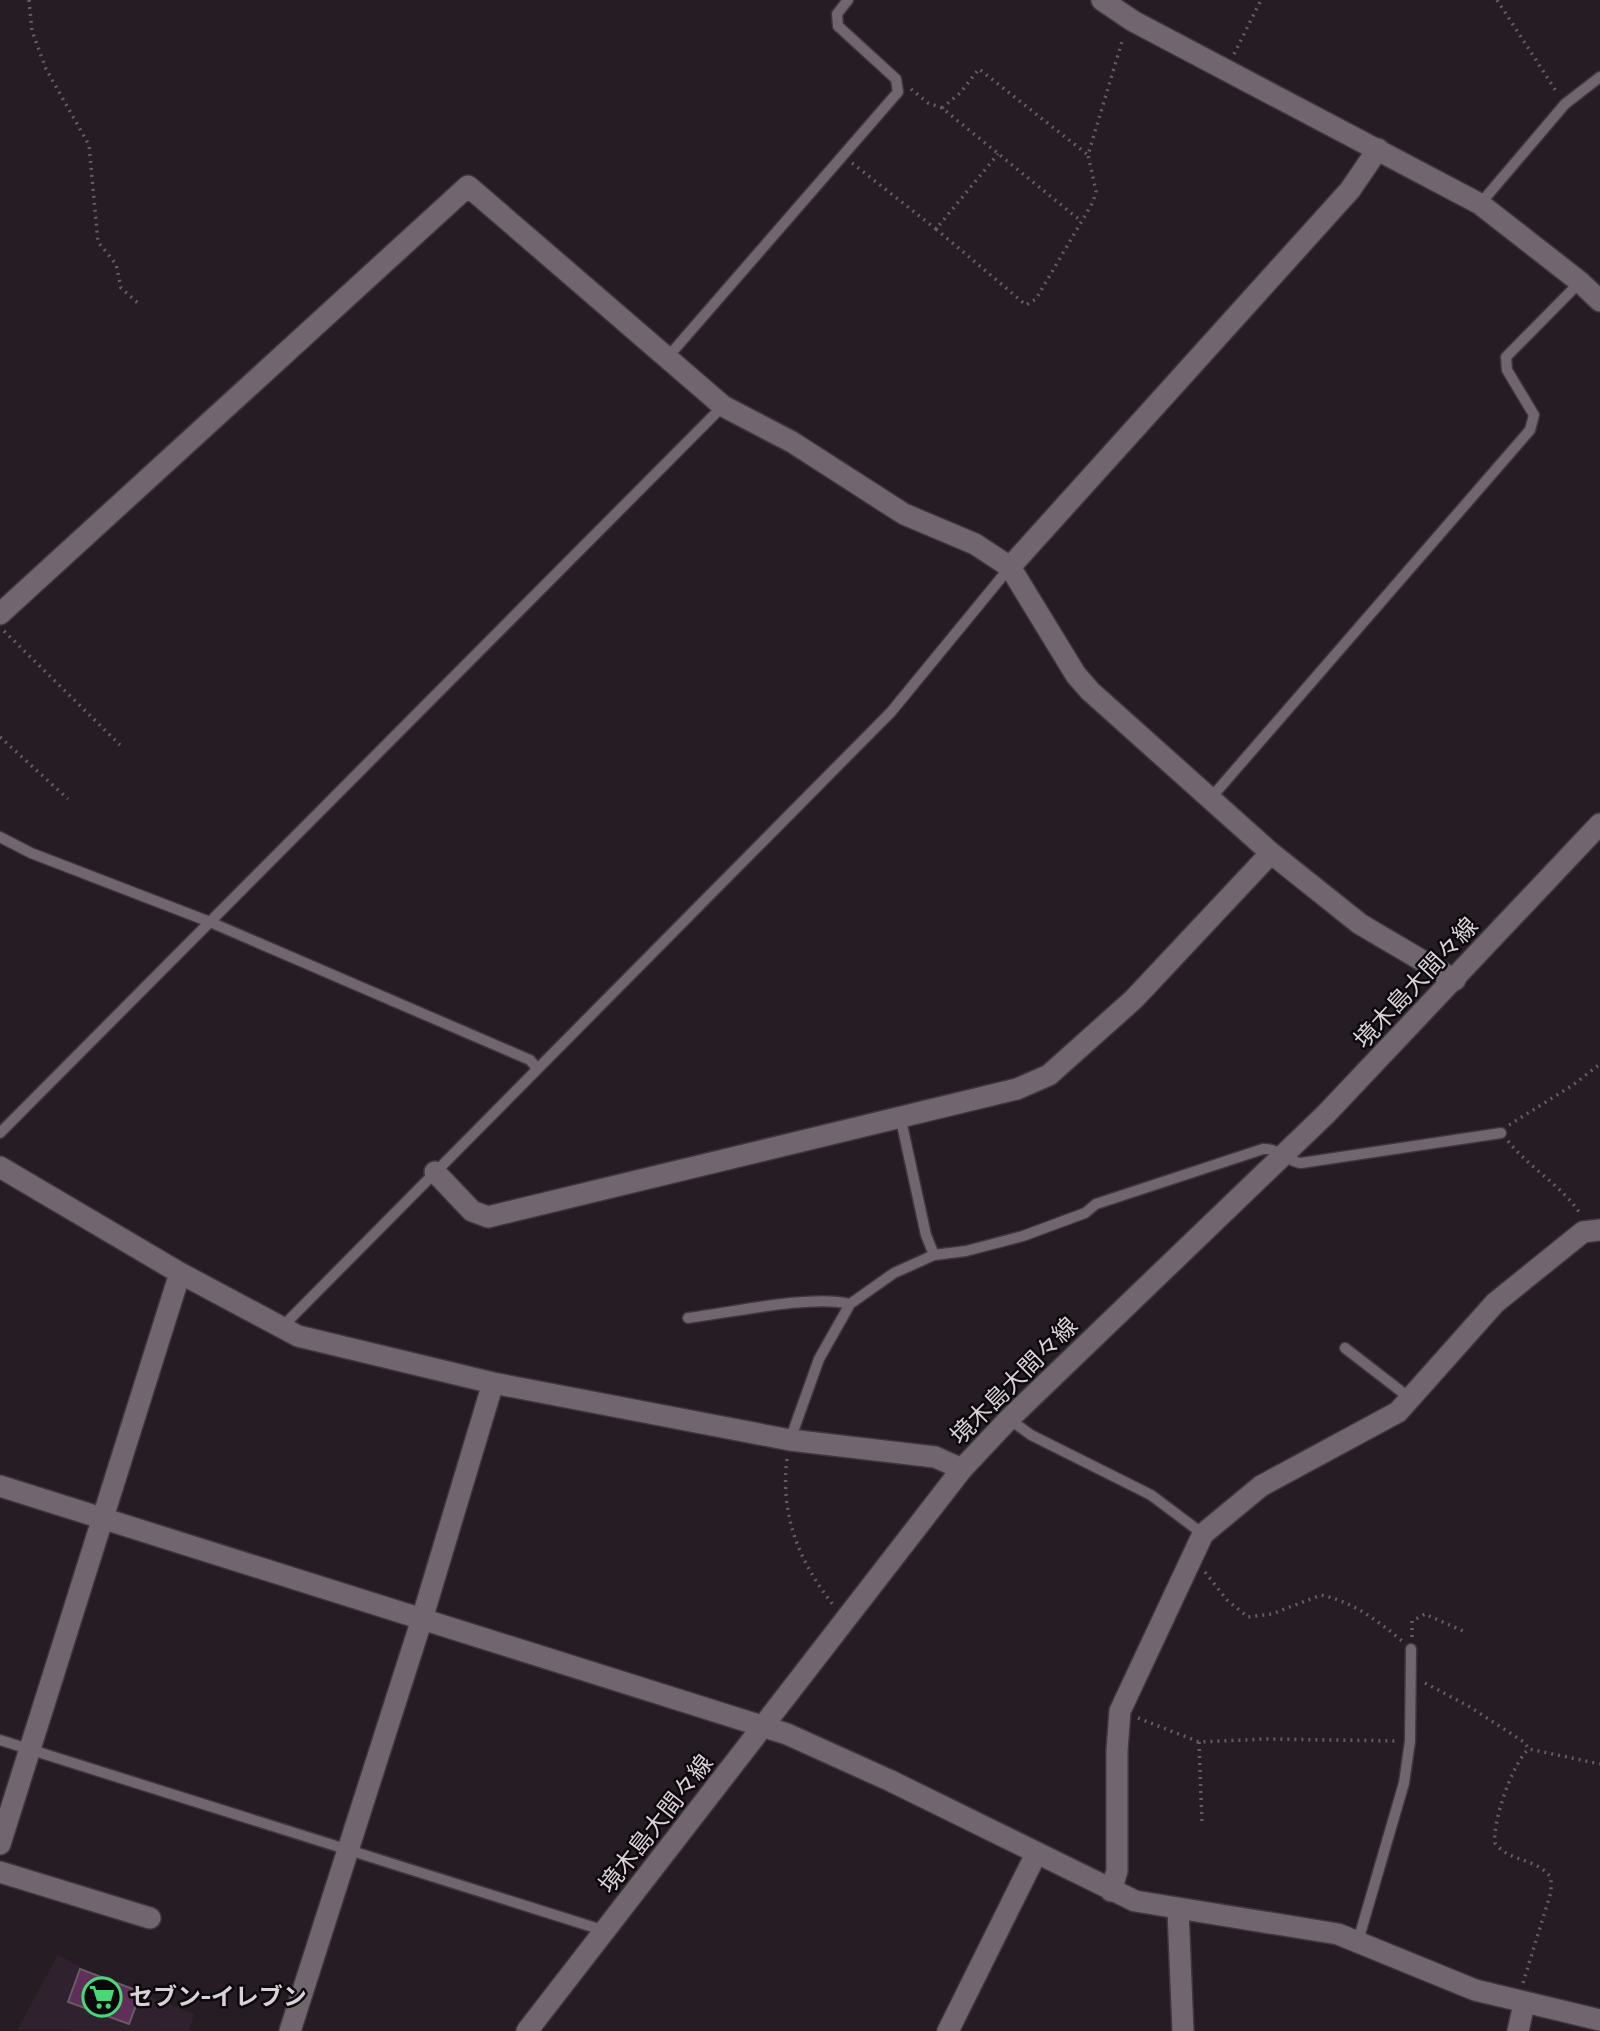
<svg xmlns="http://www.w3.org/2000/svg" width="1600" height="2031" font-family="Barlow,'Noto Sans JP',sans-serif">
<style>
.built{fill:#30212e}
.building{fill:#5f2f5a;stroke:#675b65;stroke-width:2}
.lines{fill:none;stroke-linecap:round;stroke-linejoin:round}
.lane-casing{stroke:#3e373d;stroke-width:13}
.street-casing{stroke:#3e373d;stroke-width:24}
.secondary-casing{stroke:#3e373d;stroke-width:24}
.path{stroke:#655c63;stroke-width:3.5;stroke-dasharray:2 5;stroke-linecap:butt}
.lane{stroke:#71656f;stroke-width:10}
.street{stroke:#71656f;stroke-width:21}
.secondary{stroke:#71656f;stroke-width:21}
.labels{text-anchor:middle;stroke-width:5;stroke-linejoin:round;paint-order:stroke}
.street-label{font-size:24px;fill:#d8d1d7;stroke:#0c080b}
.poi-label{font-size:24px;font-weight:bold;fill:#d8d1d7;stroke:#0c080b;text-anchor:start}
</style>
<rect width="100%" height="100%" fill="#261c24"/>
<path class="built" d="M58,1955l37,20 99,39 -5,17 -172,-1z"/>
<path class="building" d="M80,1969l61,23 -12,32 -61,-22z"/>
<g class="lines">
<g class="lane-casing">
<path id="lane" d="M1480,204l85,-100 35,-27
M667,358l231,-266 -2,-13 -58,-53 -1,-12 11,-14
M1210,799l320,-369 4,-15 -27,-45 -1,-13 74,-75
M0,837l31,16 179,69 320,138 6,7
M901,1120l25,115 8,20
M0,1133l723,-727
M688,1318c41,-5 125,-24 162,-14
M285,1330l5,-11 601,-607 119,-145
M1345,1348l66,51
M1009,1419l22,16 120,60 52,39
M790,1440l29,-81 31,-55 44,-31 40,-18 32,-4 57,-15 62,-23 11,-9 167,-55c16,-1 23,12 38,14l200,-30
M0,1740l596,188 8,7
M1358,1941l46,-158 6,-42 1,-92"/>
</g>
<g class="street-casing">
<path id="street" d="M1010,567l340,-377 28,-41
M0,614l468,-428 255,220 69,36 112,72 71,30 35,23 66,108 14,16 181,162 89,71 95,56
M0,1167l180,106 118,63 195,47 297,57 145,17 27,12
M435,1172l37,39 16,6 529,-128 32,-14 85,-76 137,-146
M0,1486l787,248 104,47 244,120 203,33 137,56 125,30
M0,1844l180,-571
M0,1872l150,46
M1111,1891l6,-20v-121l3,-39 83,-177 58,-48 137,-74 97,-109 88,-71 17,-2
M1178,1910l5,121
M290,2031l132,-412 71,-236
M948,2031l88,-177
M1518,2031l6,-27"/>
</g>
<g class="secondary-casing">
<path id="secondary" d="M1102,0l31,21 347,183 100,78 20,19
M527,2031l435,-562 47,-50 317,-305 274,-290"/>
</g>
<path class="path" d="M29,0l3,31 14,38 43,76 9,97 18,22 5,24 18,16
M1497,0l61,94
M1234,54l27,-54
M911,89l17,14 14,5 139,113
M942,108l18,-15 19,-24 109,86
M852,163l84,66 62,-75
M936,229l90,76 10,-6 57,-97 3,-11 -8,-36 35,-117
M4,631l116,114
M0,737l68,62
M1509,1125l64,-40 27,-21
M1508,1141c21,27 55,45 73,74
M787,1459c-7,56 12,103 47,147
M1205,1572l22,28 21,17 24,-3 49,-19c32,7 56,25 81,46
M1412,1637v-16l13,-7 38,17
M1425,1683l45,24 54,35 5,7
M1138,1718l61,24 67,-3 133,2
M1199,1742l3,81
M1523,1983l28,-91v-14c-13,-20 -43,-16 -56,-35 -3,-20 18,-82 34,-94l71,15"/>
<use href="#lane" class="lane"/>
<use href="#street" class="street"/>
<use href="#secondary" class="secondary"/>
</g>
<defs>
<g id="supermarket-ring" transform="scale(2.0125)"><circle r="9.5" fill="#0c080b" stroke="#49d778" stroke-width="1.5"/><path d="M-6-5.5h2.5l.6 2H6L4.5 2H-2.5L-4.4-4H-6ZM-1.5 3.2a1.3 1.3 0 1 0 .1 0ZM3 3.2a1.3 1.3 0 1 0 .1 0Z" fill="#49d778"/></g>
</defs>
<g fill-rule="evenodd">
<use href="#supermarket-ring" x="102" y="1997"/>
</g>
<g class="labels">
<g class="street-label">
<text transform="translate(1416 983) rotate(-47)" y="8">境木島大間々線</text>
<text transform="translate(1014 1381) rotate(-45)" y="8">境木島大間々線</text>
<text transform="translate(656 1824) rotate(-52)" y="8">境木島大間々線</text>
</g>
<g class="poi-label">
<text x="129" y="2005">セブン-イレブン</text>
</g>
</g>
</svg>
